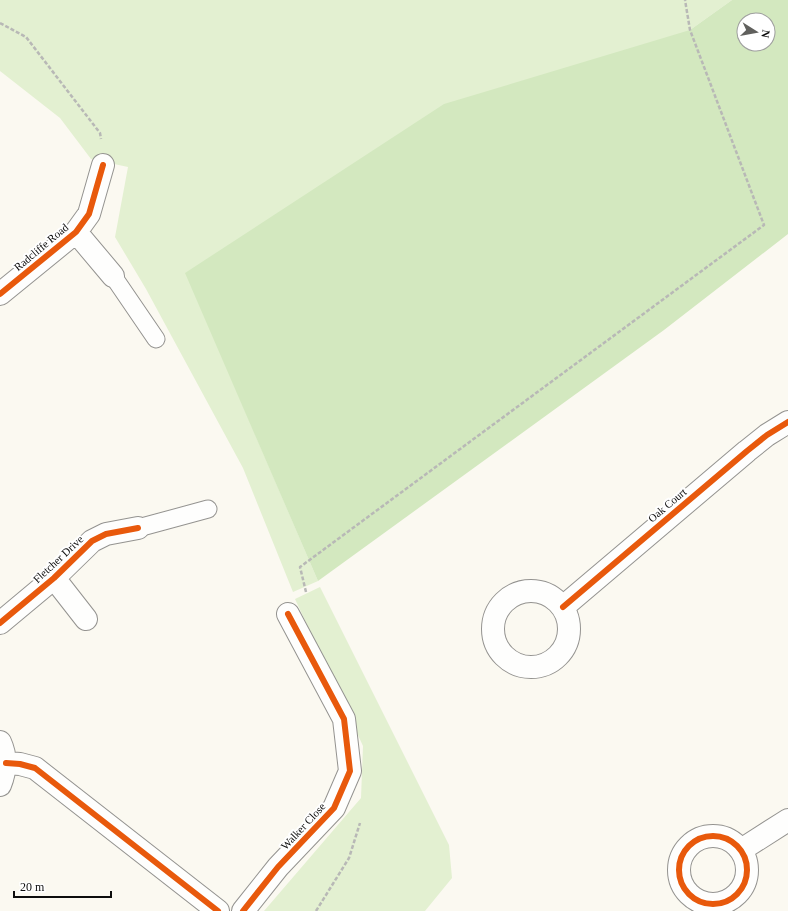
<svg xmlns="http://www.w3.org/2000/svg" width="788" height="911" font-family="'Times New Roman',serif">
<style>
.green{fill:#e3f0d1}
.forest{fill:#d3e8bf;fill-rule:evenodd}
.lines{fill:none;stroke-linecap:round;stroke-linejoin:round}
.lane-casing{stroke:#949390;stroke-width:19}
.street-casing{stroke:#949390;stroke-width:24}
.path{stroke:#b8b8b6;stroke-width:2.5;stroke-dasharray:4 2;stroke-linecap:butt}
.lane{stroke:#fefefd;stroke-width:17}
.street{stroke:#fefefd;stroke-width:22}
.cycleway-casing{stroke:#fff;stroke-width:8}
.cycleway{stroke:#e8590c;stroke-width:6}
.labels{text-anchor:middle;stroke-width:4;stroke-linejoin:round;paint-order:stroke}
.street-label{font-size:11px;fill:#0d0d0d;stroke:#fff}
</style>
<rect width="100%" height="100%" fill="#fbf9f1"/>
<path class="green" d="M0,0h732l-42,30 -504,243 132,308 -25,11 -50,-124 -97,-179 -31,-52 13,-70 -37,-8 -31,-41 -60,-47z
M320,587l129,258 3,33 -27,33h-161l97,-113 2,-52 -68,-147z"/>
<path class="forest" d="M732,0h56v234l-124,96 -346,251 -133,-308 259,-169 246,-74zM744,20h24v24h-24z"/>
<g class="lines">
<g class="lane-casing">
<path id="lane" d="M113,276l43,63
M138,528l70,-19"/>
</g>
<g class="street-casing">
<path id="street" d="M76,232l37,44
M0,294l76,-62 13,-18 14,-49
M54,578l32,41
M493 629a38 38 0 1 1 76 0a38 38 0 1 1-76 0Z
M563,607l184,-156 20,-16 21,-13
M0,623l54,-45 38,-37 14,-7 32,-6
M0,742c7,15 6,28 0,43
M6,763l14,1 15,4 183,143
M679 870a34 34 0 1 1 68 0a34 34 0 1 1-68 0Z
M741,850l47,-30
M243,911l35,-44 56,-59 16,-37 -6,-52 -56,-105"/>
</g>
<path class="path" d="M0,23l26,14 74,96 1,6
M306,592l-6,-25 464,-342 -74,-195 -5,-30
M316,911l33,-53 11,-35"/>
<use href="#lane" class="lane"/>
<use href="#street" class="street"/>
<g class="cycleway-casing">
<path id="cycleway" d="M0,294l76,-62 13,-18 14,-49
M563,607l184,-156 20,-16 21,-13
M0,623l54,-45 38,-37 14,-7 32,-6
M6,763l14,1 15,4 183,143
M679 870a34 34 0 1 1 68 0a34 34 0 1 1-68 0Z
M243,911l35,-44 56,-59 16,-37 -6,-52 -56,-105"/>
</g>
<use href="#cycleway" class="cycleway"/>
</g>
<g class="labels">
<g class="street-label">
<text transform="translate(41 247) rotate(-40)" y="4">Radcliffe Road</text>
<text transform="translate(667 505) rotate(-40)" y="4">Oak Court</text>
<text transform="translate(58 559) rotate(-43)" y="4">Fletcher Drive</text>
<text transform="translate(303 826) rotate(-47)" y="4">Walker Close</text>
</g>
</g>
<g transform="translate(756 32) rotate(101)"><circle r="19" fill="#ffffff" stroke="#9e9e9e"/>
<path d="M0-3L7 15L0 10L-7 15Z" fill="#60605d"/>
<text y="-6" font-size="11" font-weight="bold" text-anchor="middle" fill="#0d0d0d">N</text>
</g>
<path d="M14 891v6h97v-6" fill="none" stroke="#0d0d0d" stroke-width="2"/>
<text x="20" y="891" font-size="12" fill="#0d0d0d" stroke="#ffffff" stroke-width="3" paint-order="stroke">20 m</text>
</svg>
